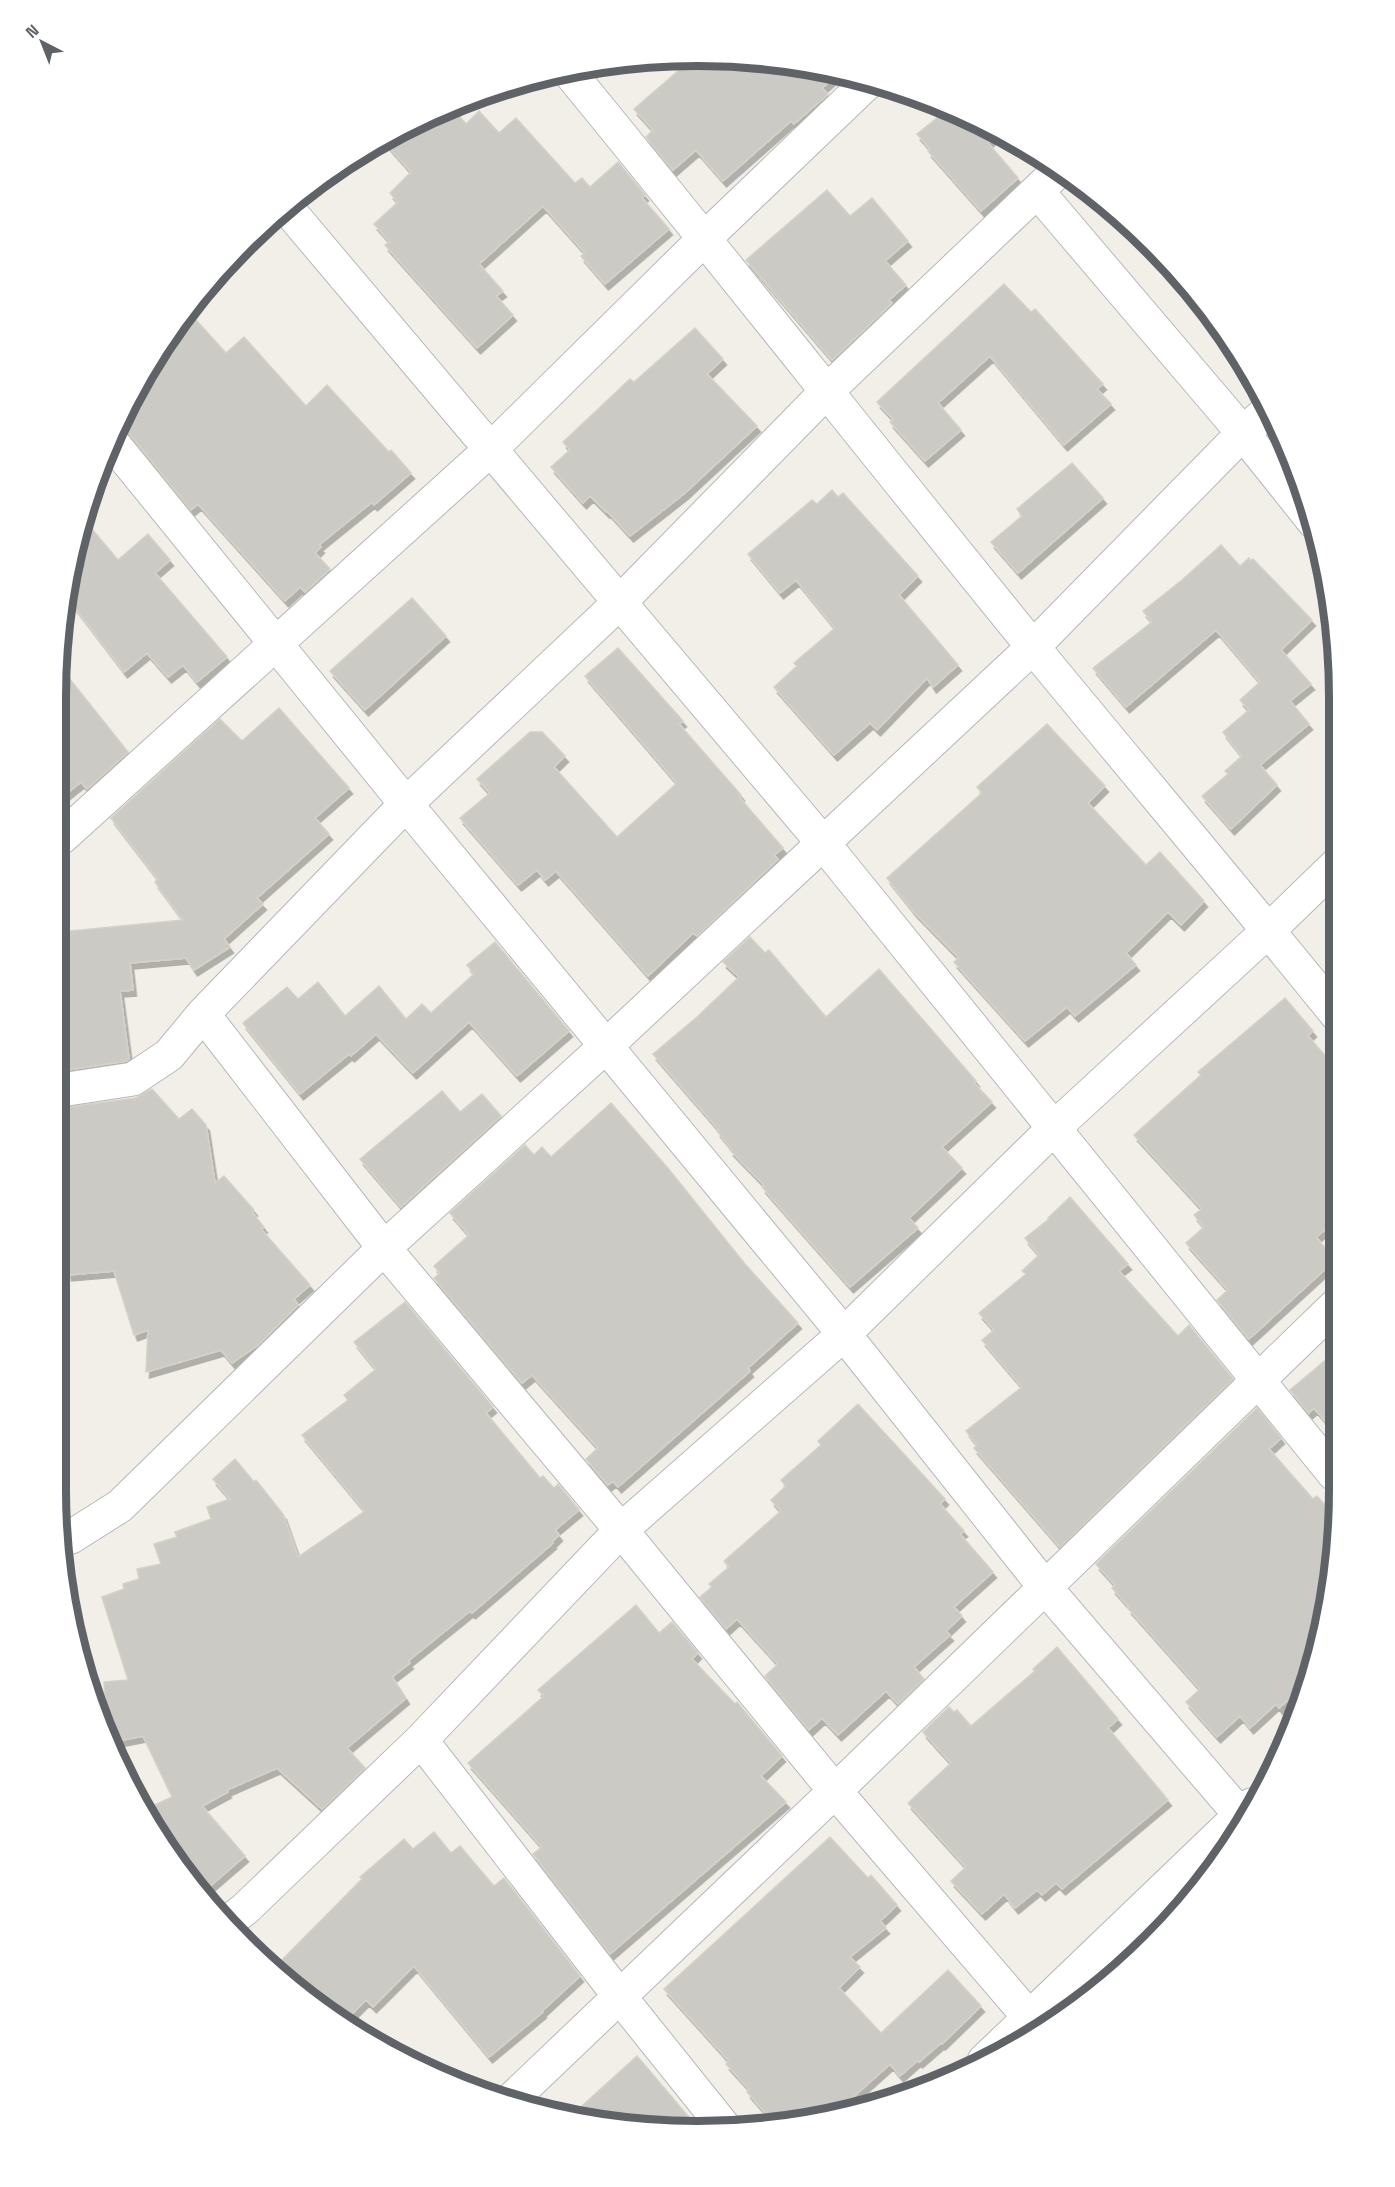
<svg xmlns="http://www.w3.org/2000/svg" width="1395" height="2187" font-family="'Space Grotesk',sans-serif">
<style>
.building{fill:#cccac5;stroke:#d6d1c6;stroke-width:1.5;filter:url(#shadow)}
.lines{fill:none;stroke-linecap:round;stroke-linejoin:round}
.minor-casing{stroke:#b5b8bc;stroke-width:35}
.minor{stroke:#fff;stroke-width:33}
.rim{fill:none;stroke:#5f6368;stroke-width:8}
</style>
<defs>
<filter id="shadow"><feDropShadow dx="3.5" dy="6" stdDeviation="0" flood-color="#0004"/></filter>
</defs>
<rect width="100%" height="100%" fill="#f1efe8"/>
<path class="building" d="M740,57l99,16 -17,15 6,6 -34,30 -3,-3 -68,60 -27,-31 -23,20 -27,-33 7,-7 -19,-21 59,-51z
M452,107l14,17 13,-13 20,22 17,-15 59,65 7,-5 8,9 28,-25 27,33 -3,3 27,31 -64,55 -24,-28 4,-3 -42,-47 -64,58 24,27 -7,5 17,19 -36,33 -92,-103 5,-3 -16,-18 24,-22 -8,-9 21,-21 -29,-33z
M948,109l34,13 16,10 -10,11 30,35 -37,33 -53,-60 2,-2 -13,-15z
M827,190l23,26 22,-18 36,43 -23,20 21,24 -17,15 3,3 -60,57 -86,-100z
M1004,284l27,28 4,-3 68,75 -6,5 14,15 -47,41 -74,-89 -52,47 23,27 -36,31 -35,-39 3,-3 -16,-17z
M187,310l39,43 18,-16 62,69 21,-21 62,67 2,-2 20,23 -37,32 -2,-3 -53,43 2,2 -6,6 15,16 -25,23 -5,-5 -15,14 -87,-97 -7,6 -65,-81 -6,-4z
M695,328l28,31 -16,15 50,52 -72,67 -55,43 -23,-25 -1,1 -16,-16 -7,7 -32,-36 19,-17 -7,-8 67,-63 4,3z
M1072,463l31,35 -85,75 -27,-31 31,-26 -5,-7z
M832,490l6,7 5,-4 75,83 -19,19 59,70 -25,22 -6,-9 -50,52 -7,-7 -36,32 -60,-68 23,-21 -3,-3 41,-35 -39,-48 -16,13 -32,-39 64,-54 5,4z
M86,522l32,38 30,-26 22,26 -15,13 72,84 -30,25 -14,-17 -15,12 -21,-24 -23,19 -57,-75v-7z
M1221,545l19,21 9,-8 2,3 2,-2 59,61 -31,30 30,34 -21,17 19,23 -49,41 17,20 -46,44 -29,-33 26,-22 -3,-3 17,-15 -19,-24 26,-22 -9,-10 20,-18 -44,-52 -90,77 -33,-39 59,-46 -9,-11 39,-31z
M412,598l34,38 -81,74 -35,-39z
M618,648l65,73 -4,3 62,71 -2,2 44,51 -9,7 4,4 -81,77 -4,-3 -45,43 -92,-105 -11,9 -8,-10 -19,15 -58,-67 30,-25 -13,-14 53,-47h12l23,24 -11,11 63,70 60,-54 -92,-107z
M61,668l67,84 -41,37 -6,-7 -20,16z
M279,708l70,80 -34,30 14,16 -72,64 6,6 -39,35 6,8 -36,23 -8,-12 -56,5 3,27 -13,1 9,68 -3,2 -65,10v-139l122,-12 -28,-38 3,-3 -47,-61 109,-99 22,22z
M1047,724l58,62 -17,17 58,62 14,-13 44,49 -23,24 -13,-13 -42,41 10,12 -61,51 -8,-9 -42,34 -71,-79 5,-4 -45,-46 -27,-34 95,-85 -5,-6z
M750,937l15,16 4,-3 57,67 53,-48 97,112 -2,2 18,19 -50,45 20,21 -53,50 9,10 -68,59 -88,-100 2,-2 -34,-35 2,-1 -15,-18 2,-1 -66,-76 44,-37 42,-40 -16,-15z
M495,942l74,89 -52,45 -48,-54 -56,51 -37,-39 -25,22 -2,-2 -49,40 -57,-71 44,-36 11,12 20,-17 27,34 34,-30 27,33 16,-15 9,9 43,-39 -7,-9z
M1285,998l28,33 -5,5 28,32v153l-20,16 19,23 -86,79 -32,-39 11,-10 -42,-47 18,-16 -10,-12 8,-6 -68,-74 67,-60 -3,-3z
M152,1089l27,30 13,-10 14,16 9,58 9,-7 30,34 -2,2 12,15 -3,2 49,56 -16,14 4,6 -40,40 -26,18 -11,-13 -75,22 2,-42 -14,5 -20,-64 -46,4 -3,-27h-4v-140l75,-10z
M442,1091l18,21 22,-18 19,22 -100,91 -41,-48z
M611,1103l56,64 78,97 53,59 -50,45 2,3 -132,116 -5,-6 -5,4 -22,-26 12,-11 -66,-73 -10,8 -88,-105 6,-5 -6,-7 35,-31 -19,-22 75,-68 9,10 8,-8 9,10z
M1070,1197l58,67 -9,7 59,65 11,-11 44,54 -173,168 -86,-99 3,-3 -11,-14 56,-44 -40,-47 12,-10 -15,-17 47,-39 -4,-3 17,-16 -14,-17 24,-19 -1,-1z
M405,1302l88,105 -7,6 54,65 3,-2 11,12 4,-4 21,26 -24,20 4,5 -7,7 1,1 -81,70 -2,-2 -62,50 2,2 -18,14 14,21 -59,50 18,20 -43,41 -45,-41 -50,22 1,2 -26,14 43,50 -43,37 -38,-47 -18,-37 26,-12 -29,-61 -30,6 -6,-11 -3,-49 24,-2 -26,-83 22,-8 -1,-5 16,-5 -2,-10 24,-5 -7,-20 23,-7 -2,-5 36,-13 -4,-12 23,-8 -17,-20 22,-20 19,23 2,-2 27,34 15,43 67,-46 -63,-76 46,-35 -4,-5 32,-26 -22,-27z
M1335,1352v80l-21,-24 -5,5 -19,-23z
M858,1404l87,95 -5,5 24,27 -4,3 33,38 -39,35 8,9 -16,15 4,4 -36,32 10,12 -26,25 -12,-13 -48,44 -16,-17 -13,12 -44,-54 13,-12 -41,-45 -11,10 -26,-32 12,-10 -3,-3 20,-17 -5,-6 57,-50 -10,-11 15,-14 -5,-6 40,-35 -3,-4z
M1257,1408l24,30 -12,11 44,50 4,-3 17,19v58l-29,110 -26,25 -3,-4 -26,24 -10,-12 -23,21 -31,-35 14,-13 -72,-81 1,-1 -17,-19 3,-3 -19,-21z
M636,1605l23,28 13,-11 26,31 -6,6 43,45 2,-2 45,54 -21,20 25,26 -176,152 -77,-100 9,-7 -74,-84 76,-67 -6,-6z
M1057,1647l61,72 -10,9 60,72 -106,89 -6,-6 -14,12 -5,-5 -22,18 -11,-14 -22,20 -31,-33 15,-14 -58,-64 43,-40 -28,-31 26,-25 5,5 3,-2 14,16 64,-55 -2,-2z
M434,1832l17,21 9,-7 34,40 10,-8 76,98 -38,35 1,1 -54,45 -75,-91 -41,41 -7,-7 -23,23 -36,-24 -34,-30 89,-90 -2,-2 28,-24 16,-14 9,10z
M830,1837l38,41 3,-3 26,30 -17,16 6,7 -36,29 10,10 -21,21 42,45 67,-63 33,36 -39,38 -1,-1 -22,19 -1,-2 -18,16 -10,-12 -58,52 -55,10 -30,-34 2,-3 -23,-25 3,-3 -65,-72z
M637,2056l62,73 -43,1 -83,-16z"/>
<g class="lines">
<g class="minor-casing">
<path id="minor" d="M569,72c156,190 308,384 464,575 101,123 204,244 304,368
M1038,192l205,241 71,89
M286,207l537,636 511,631
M111,441l295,363 438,530 200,252 199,232
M61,838l430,-389 214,-211 165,-158
M203,1014l181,234 237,282 214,261 206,240
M61,1090l72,-11 36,-24 34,-41 203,-210 214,-202 207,-211 232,-221
M61,1540l10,-3 49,-31 264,-258 222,-202 427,-399 210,-214 25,-22
M421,1740l199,257 105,131
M227,1923l18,-14 176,-169 200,-210 223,-196 210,-206 215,-198 68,-66
M984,2061l267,-256
M510,2101l325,-310 500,-485"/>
</g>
<use href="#minor" class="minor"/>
</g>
<path d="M0 0H1395V2187H0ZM697 66H698A631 631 0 0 1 1329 697V1490A631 631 0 0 1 698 2121H697A631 631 0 0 1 66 1490V697A631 631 0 0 1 697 66Z" fill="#fff" fill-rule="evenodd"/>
<path class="rim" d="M697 66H698A631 631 0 0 1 1329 697V1490A631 631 0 0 1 698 2121H697A631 631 0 0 1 66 1490V697A631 631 0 0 1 697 66Z"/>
<g transform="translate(42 42) rotate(318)" stroke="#ffffff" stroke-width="4.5" paint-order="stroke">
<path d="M0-4.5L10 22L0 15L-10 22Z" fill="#5f6368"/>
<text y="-9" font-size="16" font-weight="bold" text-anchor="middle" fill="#5f6368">N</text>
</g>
</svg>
